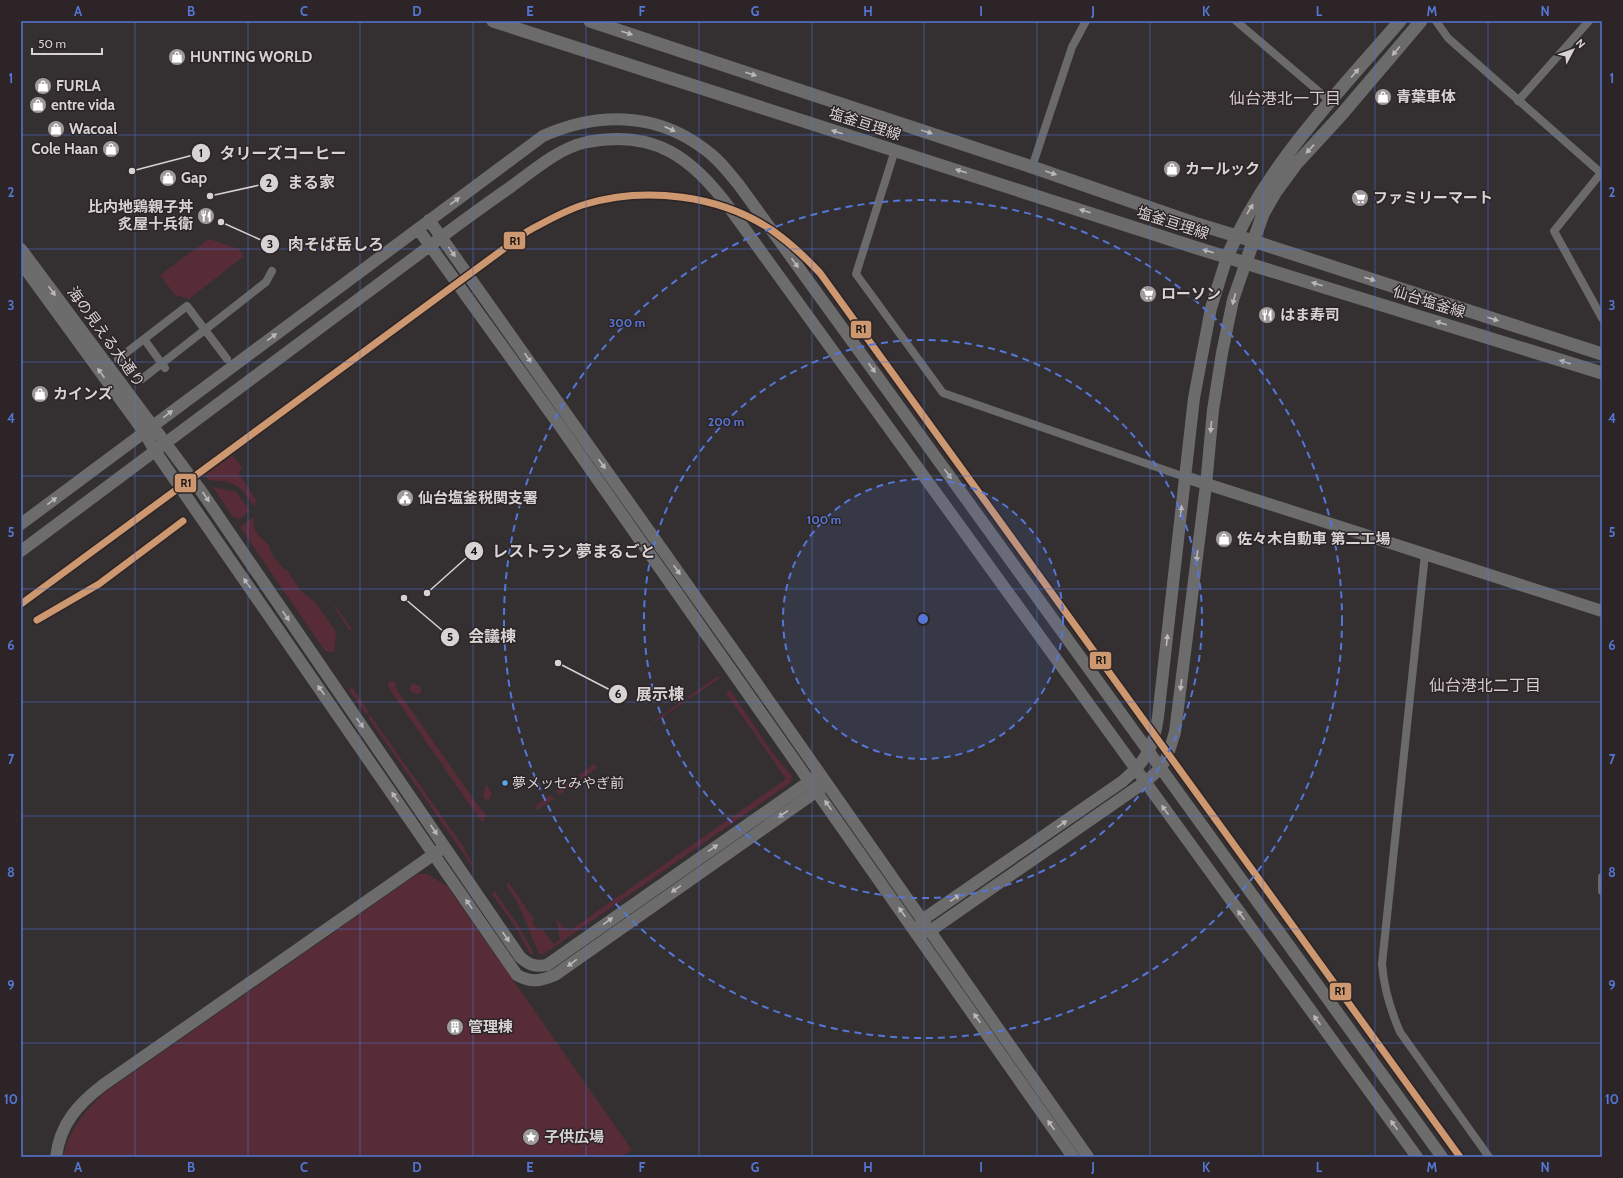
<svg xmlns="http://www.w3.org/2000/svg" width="1623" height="1178" font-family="Cabin,'Noto Sans JP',sans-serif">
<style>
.green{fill:#572c37}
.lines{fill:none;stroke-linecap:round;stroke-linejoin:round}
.street{stroke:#6a6a6a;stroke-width:8}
.secondary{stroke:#6d6c6c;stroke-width:12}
.primary{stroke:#6b6b6b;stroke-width:13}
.rail-1-casing{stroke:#2c2426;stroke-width:10}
.rail-1{stroke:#cd976f;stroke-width:7}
.oneway{fill:#bcb8b9}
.grid{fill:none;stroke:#5576d6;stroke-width:1;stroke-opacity:0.55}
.ring{fill:none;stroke:#5576d6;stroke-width:2;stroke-dasharray:7 5}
.bus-dot{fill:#5aa8eb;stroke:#2c2426;stroke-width:1.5}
.labels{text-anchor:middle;stroke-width:3;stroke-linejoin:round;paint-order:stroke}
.bus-label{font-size:14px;fill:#d7d2d3;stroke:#2c2426;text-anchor:start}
.poi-label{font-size:15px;font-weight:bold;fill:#d7d2d3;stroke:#2c2426;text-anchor:start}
.street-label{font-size:15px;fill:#d7d2d3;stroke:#2c2426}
.neighbourhood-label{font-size:16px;fill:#d5cccd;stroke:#2c2426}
.centre{fill:#5576d6;stroke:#2c2426;stroke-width:2}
.ring-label{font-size:12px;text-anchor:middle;font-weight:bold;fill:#5576d6;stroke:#2c2426;stroke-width:3;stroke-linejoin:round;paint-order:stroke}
.leader{fill:none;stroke:#d7d2d3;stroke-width:1.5}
.callout-dot{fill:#d7d2d3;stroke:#2c2426;stroke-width:1.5}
.mark-label{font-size:12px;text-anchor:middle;font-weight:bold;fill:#111}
.callout-label{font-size:16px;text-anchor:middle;font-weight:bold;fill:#d7d2d3;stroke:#2c2426;stroke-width:3;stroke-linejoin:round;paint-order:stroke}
.line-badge{stroke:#2c2426;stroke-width:1.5}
.pale-badge-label{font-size:11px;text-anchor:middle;font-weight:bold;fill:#111}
.neatline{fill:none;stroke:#5576d6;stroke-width:1.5}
.grid-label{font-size:13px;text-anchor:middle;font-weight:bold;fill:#5576d6}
</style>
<rect width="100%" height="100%" fill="#343031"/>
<path class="green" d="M209,239l30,10 5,7 -55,43 -14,-4 -15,-20z
M233,455l9,13 -4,4 18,28 -1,7c-17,-23 -17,-25 -46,-27l-4,-5z
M213,487l23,5 14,19 -11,8 -6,-2z
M254,517c-2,18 7,18 16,30 0,10 8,13 13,21l4,2 13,20 16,13 20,29 -2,21 -9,-2 -85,-124z
M335,606l17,23 -2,2 -16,-24z
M718,676l2,2 -31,21 -1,-2z
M389,681l6,1v5l87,124 4,2 -2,8h-3l-93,-134z
M413,683l6,3 3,5 -4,3 -7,-2 -2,-3z
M352,687l17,25 -3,2 -17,-24z
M730,690l41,61 21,25 -2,7 -246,171h-5l-21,-51 -12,-18 3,-2 25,36 -2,3 6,8 3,-2 13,16 6,-5 -4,-21 7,9 6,3 3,-1 214,-150 -60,-86z
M682,701l1,2 -28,19 -1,-1z
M370,715l93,131 10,19 -1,1 -104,-149z
M594,764l3,4 -16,11 -2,-4z
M573,779l3,4 -17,12 -3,-4z
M487,785l5,8 -3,7 -4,-1 -2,-3 2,-9z
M551,795l3,4 -17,11 -2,-4z
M419,874h8l20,12 185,264 -11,7h-557c5,-29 20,-44 40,-64l309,-216z
M495,892l25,36 14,26h-4l-12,-23 -26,-37z"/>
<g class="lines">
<path class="street" d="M1236,21l94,80
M1436,21l12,17 153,135 -47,58 48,87
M1518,101l71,-80
M895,150l-39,124 87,119 242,84
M1032,167l40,-120 14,-26
M144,339l21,29
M118,359l69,-53 40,53
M142,379l124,-97 6,-11
M1425,554l-43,410c2,25 8,45 18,68l89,125
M1602,877v14"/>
<path class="secondary" d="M429,220l310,438 349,499
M418,229l144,200 511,728
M21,249l178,239 321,469c9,8 15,10 27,8l273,-191
M21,263l123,169 11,19 362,524c14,8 24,6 38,0l272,-191
M1185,477l417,134
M21,524l522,-388c54,-24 112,-24 160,12 15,10 25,24 36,37l703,972
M21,551c137,-102 273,-205 410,-306 26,-20 54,-40 81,-59 23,-17 47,-38 75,-44 68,-13 106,16 144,68l686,947
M919,928l3,-8 201,-139c23,-20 31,-34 35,-64l36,-319 17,-90 16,-51
M923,932l7,-1 215,-149c22,-17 22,-24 30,-50l31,-247 7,-75 9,-57 11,-53 13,-38
M56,1157c4,-33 22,-53 47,-72l337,-235"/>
<path class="primary" d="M493,21l704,227 405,125
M590,21l442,146 162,56 59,18 349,113
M1227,257c39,-91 109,-162 173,-236
M1246,262l17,-48 12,-21 22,-30 45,-49 79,-93"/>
<g class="rail-1-casing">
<path id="rail-1" d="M21,604l507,-373c19,-10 37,-21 58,-27 59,-18 135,-9 187,27 17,12 33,27 47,42l640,884
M37,620l62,-36 84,-63"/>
</g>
<use href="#rail-1" class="rail-1"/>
</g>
<defs><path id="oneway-solid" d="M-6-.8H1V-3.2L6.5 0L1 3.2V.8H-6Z"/></defs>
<g class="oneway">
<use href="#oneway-solid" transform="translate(627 33) rotate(18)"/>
<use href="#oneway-solid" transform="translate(1396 51) rotate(130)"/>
<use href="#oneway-solid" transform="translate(1355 73) rotate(-49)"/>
<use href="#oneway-solid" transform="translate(751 74) rotate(18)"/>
<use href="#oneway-solid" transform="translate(670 129) rotate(25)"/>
<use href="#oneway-solid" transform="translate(837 132) rotate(-162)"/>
<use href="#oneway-solid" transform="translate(927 132) rotate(18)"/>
<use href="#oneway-solid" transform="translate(1310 149) rotate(133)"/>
<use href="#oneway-solid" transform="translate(961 171) rotate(-163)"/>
<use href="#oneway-solid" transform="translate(1051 173) rotate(19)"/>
<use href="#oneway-solid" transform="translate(455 201) rotate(-37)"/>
<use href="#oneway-solid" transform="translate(1250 209) rotate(-59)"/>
<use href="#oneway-solid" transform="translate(1085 211) rotate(-162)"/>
<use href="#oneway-solid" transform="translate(1208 251) rotate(-163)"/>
<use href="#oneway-solid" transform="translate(452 252) rotate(54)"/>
<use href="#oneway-solid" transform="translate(795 263) rotate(54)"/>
<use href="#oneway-solid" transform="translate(1370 279) rotate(18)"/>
<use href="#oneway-solid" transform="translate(1317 284) rotate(-163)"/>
<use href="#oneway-solid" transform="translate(52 291) rotate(54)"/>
<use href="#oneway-solid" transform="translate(1234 299) rotate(105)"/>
<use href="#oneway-solid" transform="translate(1493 319) rotate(18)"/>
<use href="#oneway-solid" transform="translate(1441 323) rotate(-163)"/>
<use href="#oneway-solid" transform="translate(272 337) rotate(-37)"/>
<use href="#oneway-solid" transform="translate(528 358) rotate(55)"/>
<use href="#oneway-solid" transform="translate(1565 362) rotate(-163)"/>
<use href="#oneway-solid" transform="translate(872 368) rotate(54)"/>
<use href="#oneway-solid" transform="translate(101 373) rotate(-126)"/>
<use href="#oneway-solid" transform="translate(168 414) rotate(-37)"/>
<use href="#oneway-solid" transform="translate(1211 427) rotate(95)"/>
<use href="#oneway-solid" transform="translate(602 464) rotate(55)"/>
<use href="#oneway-solid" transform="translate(948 474) rotate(54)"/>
<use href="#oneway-solid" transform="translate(206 497) rotate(56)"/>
<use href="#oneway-solid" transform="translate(52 501) rotate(-37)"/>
<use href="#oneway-solid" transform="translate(1181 511) rotate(-84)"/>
<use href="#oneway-solid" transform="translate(1197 556) rotate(97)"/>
<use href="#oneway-solid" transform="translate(677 570) rotate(55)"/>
<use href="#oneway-solid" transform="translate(247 583) rotate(-125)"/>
<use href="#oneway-solid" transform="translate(286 616) rotate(56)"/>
<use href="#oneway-solid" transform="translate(1167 640) rotate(-84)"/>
<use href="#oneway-solid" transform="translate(1181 685) rotate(97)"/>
<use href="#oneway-solid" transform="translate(321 690) rotate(-125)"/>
<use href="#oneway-solid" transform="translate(360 723) rotate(55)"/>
<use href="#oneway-solid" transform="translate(395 797) rotate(-124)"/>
<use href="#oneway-solid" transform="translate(828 805) rotate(-125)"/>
<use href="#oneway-solid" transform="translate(1165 810) rotate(-126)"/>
<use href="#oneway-solid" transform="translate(783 814) rotate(145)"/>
<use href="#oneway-solid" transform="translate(1062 824) rotate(-35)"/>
<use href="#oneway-solid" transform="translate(434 830) rotate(56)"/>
<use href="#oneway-solid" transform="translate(713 848) rotate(-35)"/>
<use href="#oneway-solid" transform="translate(676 889) rotate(145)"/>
<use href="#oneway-solid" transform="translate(955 898) rotate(-35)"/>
<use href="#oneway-solid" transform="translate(469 904) rotate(-126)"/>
<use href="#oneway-solid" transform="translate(902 912) rotate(-125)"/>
<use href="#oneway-solid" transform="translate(1241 915) rotate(-126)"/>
<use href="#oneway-solid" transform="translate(608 921) rotate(-36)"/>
<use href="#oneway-solid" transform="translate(506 937) rotate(56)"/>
<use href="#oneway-solid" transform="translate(572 963) rotate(144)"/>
<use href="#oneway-solid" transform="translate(977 1018) rotate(-125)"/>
<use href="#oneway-solid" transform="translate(1317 1020) rotate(-126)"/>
<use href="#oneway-solid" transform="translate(1051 1125) rotate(-125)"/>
<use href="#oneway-solid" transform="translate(1394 1125) rotate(-126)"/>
</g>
<path class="grid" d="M135,21v1136M248,21v1136M360,21v1136M473,21v1136M586,21v1136M699,21v1136M812,21v1136M924,21v1136M1037,21v1136M1150,21v1136M1263,21v1136M1375,21v1136M1488,21v1136M21,135h1581M21,249h1581M21,362h1581M21,476h1581M21,589h1581M21,702h1581M21,816h1581M21,929h1581M21,1043h1581"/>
<circle cx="923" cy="619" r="140" fill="#5576d6" fill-opacity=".12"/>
<g class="ring">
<circle cx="923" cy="619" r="140"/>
<circle cx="923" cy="619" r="279"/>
<circle cx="923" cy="619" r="419"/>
</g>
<defs>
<g id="shop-disc" transform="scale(0.9)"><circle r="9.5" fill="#9e999a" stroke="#2c2426"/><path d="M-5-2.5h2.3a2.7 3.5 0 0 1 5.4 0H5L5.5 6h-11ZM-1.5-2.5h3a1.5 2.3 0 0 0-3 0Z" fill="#fff"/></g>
<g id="supermarket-disc" transform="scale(0.9)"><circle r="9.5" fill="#9e999a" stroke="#2c2426"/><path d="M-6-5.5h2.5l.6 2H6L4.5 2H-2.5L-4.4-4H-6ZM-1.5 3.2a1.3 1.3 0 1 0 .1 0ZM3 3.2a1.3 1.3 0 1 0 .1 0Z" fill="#fff"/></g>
<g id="restaurant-disc" transform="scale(0.9)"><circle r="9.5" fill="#9e999a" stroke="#2c2426"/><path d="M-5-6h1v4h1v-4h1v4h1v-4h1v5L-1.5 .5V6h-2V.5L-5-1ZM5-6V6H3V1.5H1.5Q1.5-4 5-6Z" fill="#fff"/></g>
<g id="civic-disc" transform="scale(0.9)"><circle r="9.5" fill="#9e999a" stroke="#2c2426"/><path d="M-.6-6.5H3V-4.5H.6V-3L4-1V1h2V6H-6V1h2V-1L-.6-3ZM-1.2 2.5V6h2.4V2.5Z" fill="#fff"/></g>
<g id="building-disc" transform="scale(0.9)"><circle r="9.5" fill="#9e999a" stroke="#2c2426"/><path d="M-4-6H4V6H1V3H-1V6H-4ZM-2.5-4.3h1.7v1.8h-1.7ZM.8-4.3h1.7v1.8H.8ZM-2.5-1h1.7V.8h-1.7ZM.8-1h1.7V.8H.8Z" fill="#fff"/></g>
<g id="sight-disc" transform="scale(0.9)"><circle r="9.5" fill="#9e999a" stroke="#2c2426"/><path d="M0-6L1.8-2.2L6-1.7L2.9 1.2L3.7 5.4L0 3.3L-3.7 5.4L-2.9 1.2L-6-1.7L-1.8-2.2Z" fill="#fff"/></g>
</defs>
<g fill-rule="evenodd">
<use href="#shop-disc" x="177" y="57"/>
<use href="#shop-disc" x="43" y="86"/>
<use href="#shop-disc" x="1383" y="97"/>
<use href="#shop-disc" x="38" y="105"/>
<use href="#shop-disc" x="56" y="129"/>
<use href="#shop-disc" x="111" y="149"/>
<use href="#shop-disc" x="1172" y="169"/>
<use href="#shop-disc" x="168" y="178"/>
<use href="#supermarket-disc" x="1360" y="198"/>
<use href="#restaurant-disc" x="206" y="216"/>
<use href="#supermarket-disc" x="1148" y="294"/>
<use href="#restaurant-disc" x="1267" y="315"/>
<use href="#shop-disc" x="40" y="394"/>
<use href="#civic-disc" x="405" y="498"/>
<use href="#shop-disc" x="1224" y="539"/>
<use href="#building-disc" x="455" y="1027"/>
<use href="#sight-disc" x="531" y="1137"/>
</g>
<circle class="bus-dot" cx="505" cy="783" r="3.5"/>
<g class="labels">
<g class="bus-label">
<text x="512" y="788">夢メッセみやぎ前</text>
</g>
<g class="poi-label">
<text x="190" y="62">HUNTING WORLD</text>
<text x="56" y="91">FURLA</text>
<text x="1396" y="102">青葉車体</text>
<text x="51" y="110">entre vida</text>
<text x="69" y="134">Wacoal</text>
<text x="98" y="154" text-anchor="end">Cole Haan</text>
<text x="1185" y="174">カールック</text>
<text x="181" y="183">Gap</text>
<text x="1373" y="203">ファミリーマート</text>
<text x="193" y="212" text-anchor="end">比内地鶏親子丼<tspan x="193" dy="17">炙屋十兵衛</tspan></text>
<text x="1161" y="299">ローソン</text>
<text x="1280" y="320">はま寿司</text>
<text x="53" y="399">カインズ</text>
<text x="418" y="503">仙台塩釜税関支署</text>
<text x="1237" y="544">佐々木自動車 第二工場</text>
<text x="468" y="1032">管理棟</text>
<text x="544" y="1142">子供広場</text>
</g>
<g class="street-label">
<text transform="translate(865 124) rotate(18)" y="5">塩釜亘理線</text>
<text transform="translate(1173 223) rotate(18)" y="5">塩釜亘理線</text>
<text transform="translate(1429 302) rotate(17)" y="5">仙台塩釜線</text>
<text transform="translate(106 337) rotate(54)" y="5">海の見える大通り</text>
</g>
<g class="neighbourhood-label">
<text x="1285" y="104">仙台港北一丁目</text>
<text x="1485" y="691">仙台港北二丁目</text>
</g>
</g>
<circle cx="923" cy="619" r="6" class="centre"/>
<g class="ring-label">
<text x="627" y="327">300 m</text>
<text x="726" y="426">200 m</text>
<text x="824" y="524">100 m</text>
</g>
<path class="leader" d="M132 171L201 153M210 196L269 183M221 222L270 244M427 593L474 551M404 598L450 637M558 663L618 694"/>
<g class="callout-dot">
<circle cx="132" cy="171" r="4"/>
<circle cx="210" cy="196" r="4"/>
<circle cx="221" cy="222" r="4"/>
<circle cx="427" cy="593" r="4"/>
<circle cx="404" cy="598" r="4"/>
<circle cx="558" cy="663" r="4"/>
<circle cx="201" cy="153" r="10"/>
<circle cx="269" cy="183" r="10"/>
<circle cx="270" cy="244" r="10"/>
<circle cx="474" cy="551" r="10"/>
<circle cx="450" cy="637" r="10"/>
<circle cx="618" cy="694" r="10"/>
</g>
<g class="mark-label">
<text x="201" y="157">1</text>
<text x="269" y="187">2</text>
<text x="270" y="248">3</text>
<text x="474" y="555">4</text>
<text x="450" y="641">5</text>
<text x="618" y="698">6</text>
</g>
<g class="callout-label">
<text x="283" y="159">タリーズコーヒー</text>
<text x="311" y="188">まる家</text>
<text x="336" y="250">肉そば岳しろ</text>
<text x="574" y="557">レストラン 夢まるごと</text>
<text x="492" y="642">会議棟</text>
<text x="660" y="700">展示棟</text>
</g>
<g class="line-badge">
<rect x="503" y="231" width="23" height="19" rx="4" fill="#cd976f"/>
<rect x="850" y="320" width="22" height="19" rx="4" fill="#cd976f"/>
<rect x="174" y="473" width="23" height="20" rx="4" fill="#cd976f"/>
<rect x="1089" y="651" width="23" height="19" rx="4" fill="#cd976f"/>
<rect x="1329" y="982" width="23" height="19" rx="4" fill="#cd976f"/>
</g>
<g class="pale-badge-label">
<text x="515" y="245">R1</text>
<text x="861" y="333">R1</text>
<text x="186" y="487">R1</text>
<text x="1101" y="664">R1</text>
<text x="1340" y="995">R1</text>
</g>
<rect width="1623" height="1178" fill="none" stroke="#2c2426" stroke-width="44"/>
<g transform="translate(1573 50) rotate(49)" stroke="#2c2426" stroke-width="3" paint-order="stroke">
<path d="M0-3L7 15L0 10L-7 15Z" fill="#d7d2d3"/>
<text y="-6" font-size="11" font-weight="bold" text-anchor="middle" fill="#d7d2d3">N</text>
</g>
<path d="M32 48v6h70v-6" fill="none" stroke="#d7d2d3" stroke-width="2"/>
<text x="38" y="48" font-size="12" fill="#d7d2d3" stroke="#2c2426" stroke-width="3" paint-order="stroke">50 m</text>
<rect x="22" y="22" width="1579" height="1134" class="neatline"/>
<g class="grid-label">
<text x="78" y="16">A</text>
<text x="191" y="16">B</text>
<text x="304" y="16">C</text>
<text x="417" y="16">D</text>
<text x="530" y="16">E</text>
<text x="642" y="16">F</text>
<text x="755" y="16">G</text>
<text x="868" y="16">H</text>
<text x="981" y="16">I</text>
<text x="1093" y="16">J</text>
<text x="1206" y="16">K</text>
<text x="1319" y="16">L</text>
<text x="1432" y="16">M</text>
<text x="1545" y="16">N</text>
<text x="11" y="83">1</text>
<text x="1612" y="83">1</text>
<text x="11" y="197">2</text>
<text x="1612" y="197">2</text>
<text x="11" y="310">3</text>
<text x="1612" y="310">3</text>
<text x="11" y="423">4</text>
<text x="1612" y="423">4</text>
<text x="11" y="537">5</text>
<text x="1612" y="537">5</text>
<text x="11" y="650">6</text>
<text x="1612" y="650">6</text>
<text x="11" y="764">7</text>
<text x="1612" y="764">7</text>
<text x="11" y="877">8</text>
<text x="1612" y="877">8</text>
<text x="11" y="990">9</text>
<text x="1612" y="990">9</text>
<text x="11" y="1104">10</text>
<text x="1612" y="1104">10</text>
<text x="78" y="1172">A</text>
<text x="191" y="1172">B</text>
<text x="304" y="1172">C</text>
<text x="417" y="1172">D</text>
<text x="530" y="1172">E</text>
<text x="642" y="1172">F</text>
<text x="755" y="1172">G</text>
<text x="868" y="1172">H</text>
<text x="981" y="1172">I</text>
<text x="1093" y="1172">J</text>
<text x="1206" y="1172">K</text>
<text x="1319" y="1172">L</text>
<text x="1432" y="1172">M</text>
<text x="1545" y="1172">N</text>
</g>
</svg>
